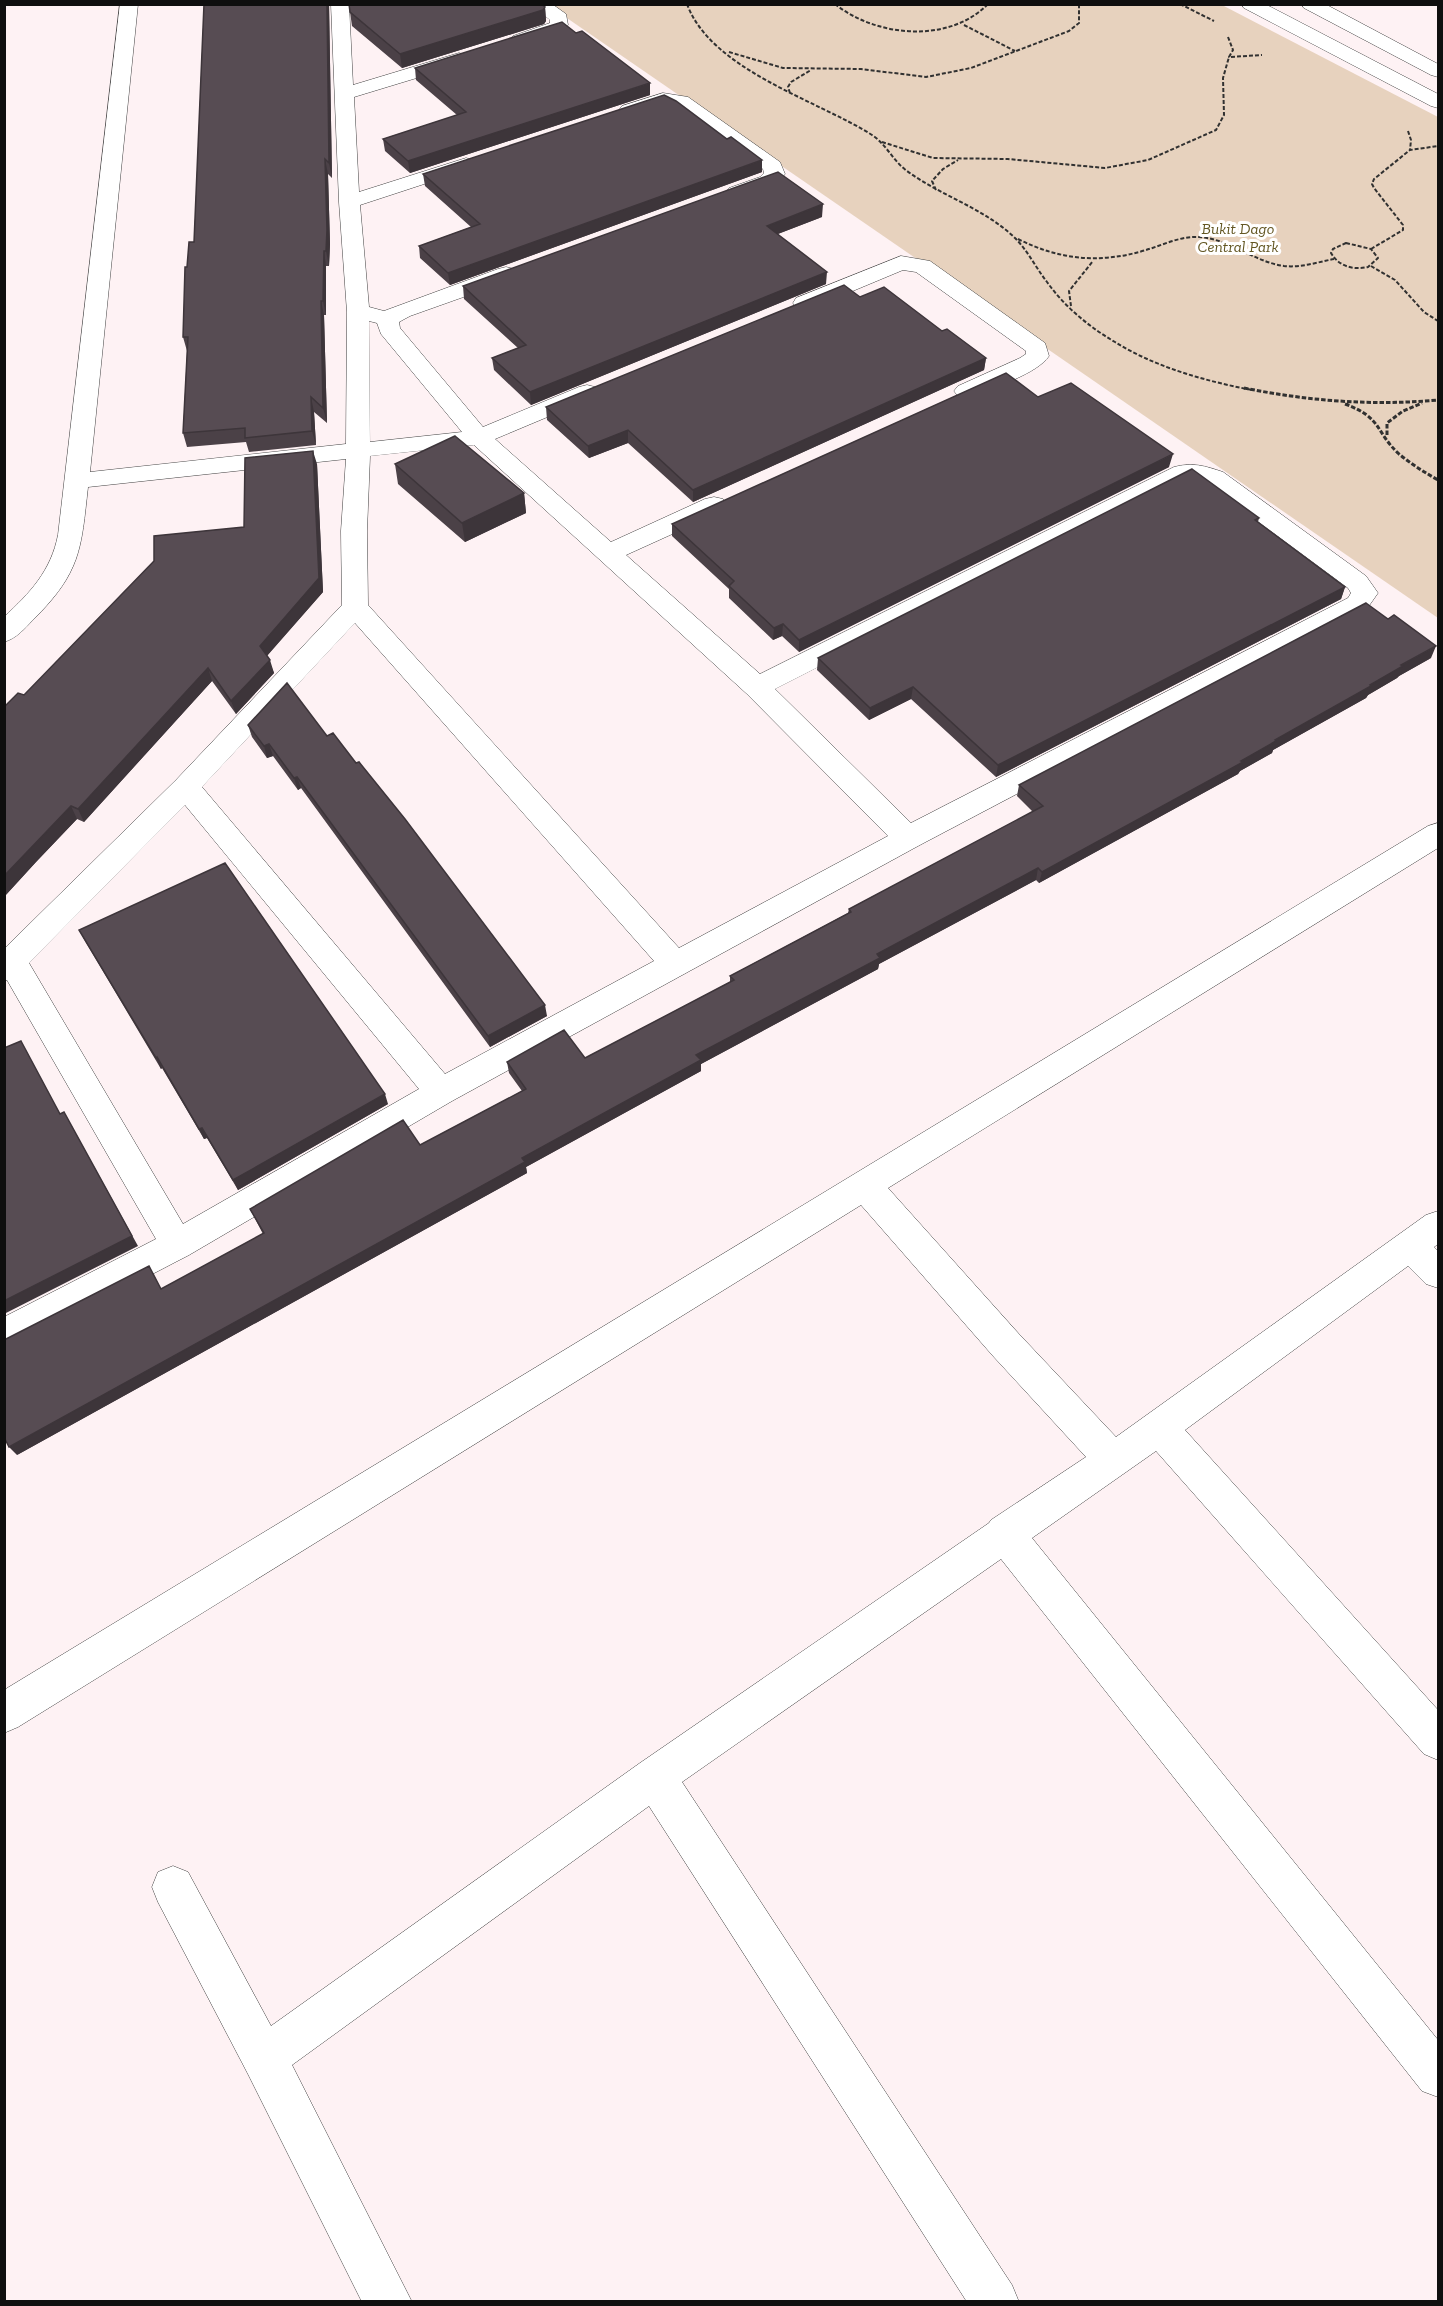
<svg xmlns="http://www.w3.org/2000/svg" width="1443" height="2306" font-family="'Zilla Slab',serif">
<style>
.green{fill:#e7d2be}
.lines{fill:none;stroke-linecap:round;stroke-linejoin:round}
.minor-casing{stroke:#424242;stroke-width:1}
.path-far1{stroke:#313131;stroke-width:2;stroke-dasharray:4 2;stroke-linecap:butt}
.path{stroke:#313131;stroke-width:3;stroke-dasharray:4.5 2;stroke-linecap:butt}
.minor{fill:#fff;fill-rule:evenodd}
.wall{fill:#4b4147}
.shaded-wall{fill:#3d353a}
.building{fill:#574c53;stroke:#3d353a;stroke-width:1.5}
.labels{text-anchor:middle;stroke-width:6;stroke-linejoin:round;paint-order:stroke}
.far-park-label{font-size:16px;font-style:italic;fill:#635723;stroke:#fff}
</style>
<rect width="100%" height="100%" fill="#fef2f4"/>
<path class="green" d="M548,5h674l216,112v501z"/>
<g class="lines">
<g class="minor-casing">
<path id="minor" d="M120,4h18l-48,468 256,-28 1,-132 -8,-110 -8,-198h18l4,81 106,-32 7,2 3,4 -3,4 -112,34 5,95 107,-34 7,2 3,4 -3,4 -113,37 9,102 15,4 114,-42 8,-2 8,2 3,5 -3,5 -104,37 -11,6 1,6 83,99 96,-40 8,-2 8,2 4,5 -4,5 -100,42 116,103 94,-43 9,-2 9,2 3,6 -3,6 -97,44 134,119 414,-207c19,-5 31,-1 49,5l143,104 12,17 -12,17 -448,236 -466,255 -263,154 -185,96v-34l152,-78 -149,-259 -3,1v-32l172,-169 166,-175 -1,-74 5,-72 -258,28c-7,63 -7,85 -55,133 -9,9 -16,18 -29,22v-25c26,-24 47,-46 54,-82zM369,321l8,2 4,11 81,98 -92,10zM474,445l273,249 141,142 -209,112 -311,-343 -1,-74 3,-75zM1188,479l17,3 143,106 3,5 -3,5 -437,225 -136,-134zM355,623l299,338 -209,113 -243,-287zM185,805l234,284 -236,135 -154,-261z
M530,4h22l14,10 2,11c-9,12 -40,23 -55,19l-2,-4 2,-4 37,-13v-3z
M1241,4h24l173,90v14l-7,-2 -187,-98z
M1301,4h24l113,60v13l-7,-2 -127,-67z
M663,93l25,4 92,65 5,12c-10,14 -39,27 -56,22l-3,-4 3,-4 31,-11 4,-4 -1,-4 -87,-63c-19,-2 -36,13 -54,8l-3,-4 3,-4z
M901,256l29,5 115,82 4,13c-12,18 -55,31 -75,40l-8,2 -8,-2 -4,-5 4,-5 62,-28 6,-4v-3l-110,-79 -13,-2 -91,38 -8,2 -8,-2 -3,-5 3,-5z
M1438,823v25l-550,340 131,146 97,103 310,-222 12,-4v33l-4,3 4,4v37l-12,-4 -18,-18 -223,164 253,280v50l-14,-6 -268,-303 -124,87 406,502v57l-16,-6 -421,-532 -319,223 330,503 7,17h-52l-318,-496 -357,259 120,237h-50l-114,-228 -90,-172 -6,-15 6,-15 15,-6 15,6 83,154 369,-263 349,-240 2,-3 95,-63 -93,-101 -132,-151 -843,522 -14,6v-43l1424,-864z"/>
</g>
<path class="path-far1" d="M687,4c24,66 130,96 185,131 15,10 21,26 35,36 34,25 77,37 108,67 13,13 21,30 32,44 17,24 42,45 68,60 40,25 90,39 137,48
M835,4c41,33 114,40 153,0
M1180,4l34,17
M964,25l51,26
M1228,37l5,13 -4,7 33,-2
M729,52l54,16 78,1 65,8 45,-9 98,-37 10,-8v-19
M790,93l-2,-6 3,-5 20,-12
M1408,131l3,9 -1,10
M882,142l51,16 75,1 97,9 43,-8 68,-30 8,-15 -1,-37 6,-21
M936,190l-4,-9 11,-12 15,-9
M1018,239c42,21 82,25 128,11 17,-5 34,-14 53,-13 31,2 55,25 85,29 17,2 34,-4 50,-7
M1346,243l25,6 7,9 -10,9c-14,3 -29,0 -37,-14l2,-4z
M1371,249l32,-19v-5l-29,-37 -2,-4 2,-5 36,-29 28,-4
M1371,266l24,14 29,32 14,9
M1071,306l-2,-15 24,-30"/>
<path class="path" d="M1244,388c65,13 128,18 194,12
M1345,404c38,14 30,28 54,50 12,10 25,18 39,26
M1387,435v-12l16,-12 19,-8"/>
<use href="#minor" class="minor"/>
</g>
<path class="wall" d="M204,4h125l3,174 -4,-4 2,70 -1,22h-3v49h-2l3,108 -13,-11 2,33 -67,7 -3,-10 -59,5 -4,-14 4,-82 -4,-14 4,-70 7,-25z
M545,7l1,14 -2,3 -142,44 -50,-42 -2,-14z
M415,68l235,27 -240,78 -25,-22 -2,-12 74,-24 -41,-35z
M762,172l-312,113 -30,-27 -1,-12 52,-19 -46,-41 -2,-12z
M822,217l-44,17 48,50 -295,121 -37,-35 -2,-12 26,-10 -54,-49 -1,-13z
M860,297l82,34 44,27 -2,12 -291,132 -65,-59 -39,15 -42,-38 -1,-13z
M1038,397l131,70 -370,185 -17,-16 -9,4 -44,-42v-9l-57,-53v-12z
M317,464l6,128 -56,64 7,17 -38,41 -24,-33 -128,141 -7,-3 -41,43 -32,35v-190l20,-12 220,-168z
M395,464l129,29 2,20 -61,29 -67,-58z
M1259,518l-1,4 87,65 -4,12 -345,178 -85,-78 -42,21 -52,-50 1,-12z
M1431,658l-32,18 -2,2 -29,17 -2,3 -93,52 -1,3 -32,18 -2,3 -199,109 -3,-3 -157,84 -1,5 -177,95v7l-175,96 1,6 -510,282 144,-166 102,-55 -13,-25 170,-64 102,-54 -13,-18 -2,-11 78,-4 145,-76v-6l118,-63 1,-4 184,-97 -16,-16 2,-11z
M248,725l79,11 220,280 -57,31 -189,-259 -3,2 -25,-34 -6,2 -15,-21z
M79,930l309,174 -150,86 -31,-52 -3,1 -42,-71 -1,1 -76,-128z"/>
<path class="shaded-wall" d="M327,4h2l3,174 -3,-15z
M545,7l1,14 -2,3 -142,44 -2,-14z
M650,83v12l-240,78 -2,-12z
M325,159l3,15 2,70 -1,22 -3,-15z
M762,160v12l-312,113 -2,-12z
M823,204l-1,13 -55,21v-12z
M324,251l2,15v49l-3,-14z
M827,272l-1,12 -295,121 -1,-13z
M321,301l3,14 3,108 -4,-15z
M986,358l-2,12 -291,132v-12z
M311,397l3,15 2,33 -4,-14z
M628,430v13l-39,15 -1,-12z
M313,451l4,13 6,128 -59,67 -4,-13z
M1173,454l-4,13 -370,185v-12z
M524,493l2,20 -61,29 -3,-19z
M1345,587l-4,12 -345,178 2,-12z
M783,624l-1,12 -9,4 1,-12z
M1436,646l-5,12 -32,18 -2,2 -29,17 -2,3 -93,52 -1,3 -32,18 -2,3 -199,109 3,-11 199,-111 34,-21 95,-55 31,-20z
M270,660l4,13 -38,41 -5,-13z
M208,668l4,13 -128,141 -6,-13z
M913,687l-2,12 -42,21 1,-12z
M269,744l4,12 -6,2 -3,-12z
M297,777l4,11 -3,2 -4,-12z
M71,806l6,13 -41,43 -32,35v-21z
M1038,868l-2,12 -157,84 -1,5 -177,95v7l-175,96 1,6 -510,282 -8,-8 513,-289 174,-103 181,-101z
M545,1005l2,11 -57,31 -2,-11z
M157,1057l5,11 -1,1 -5,-11z
M385,1094l3,10 -150,86 -5,-10z
M70,1123l68,123 -134,68v-13z
M202,1128l5,10 -3,1 -5,-10z"/>
<path class="building" d="M204,4h123l2,159 -4,-4 2,71 -1,21h-2l-1,50h-2l2,107 -12,-11 1,34 -67,7v-10l-62,5 5,-96h-5l2,-70h2l2,-25h5z
M349,4h192l4,3 -2,3 -143,44 -50,-42z
M562,22l14,11 6,-2 68,52 -242,78 -25,-22 83,-27 -51,-44z
M664,95l12,6 51,38 4,-2 31,23 -314,113 -29,-27 61,-22 -57,-50z
M778,172l45,32 -56,22 60,46 -297,120 -38,-34 34,-13 -63,-59z
M844,285l16,12 24,-10 58,44 5,-2 39,29 -293,132 -65,-60 -40,16 -42,-39z
M1006,373l32,24 33,-14 102,71 -374,186 -16,-16 -9,4 -45,-42 5,-5 -62,-57z
M455,436l69,57 -62,30 -67,-59z
M313,451l6,127 -59,68 10,14 -39,41 -23,-33 -130,141 -7,-3 -67,70v-169l14,-14 6,2 130,-134v-25l90,-9 1,-69z
M1192,469l67,49 -4,2 90,67 -347,178 -85,-78 -43,21 -52,-50z
M1366,603l22,16 6,-4 42,31 -35,19 2,1 -33,19 1,1 -96,54 1,1 -35,20 2,1 -201,110 -4,-4 -161,86 3,4 -184,97 5,5 -179,98 3,4 -516,285 -5,-10v-97l145,-74 12,23 103,-56 -14,-24 153,-89 17,25 106,-56 -19,-27 57,-32 21,28 149,-78 -4,-4 121,-64 -2,-3 194,-103 -24,-21z
M287,683l40,53 6,-3 23,30 3,-1 46,57 140,186 -57,31 -191,-259 -3,1 -25,-34 -5,2 -16,-21z
M225,863l160,231 -152,86 -31,-52 -3,1 -42,-72 -1,1 -77,-128z
M21,1041l39,73 4,-2 68,124 -128,65v-253z"/>
<g class="labels">
<g class="far-park-label">
<text x="1238" y="234">Bukit Dago<tspan x="1238" dy="18">Central Park</tspan></text>
</g>
</g>
<rect width="1443" height="2306" fill="none" stroke="#0f0f0f" stroke-width="12"/>
</svg>
